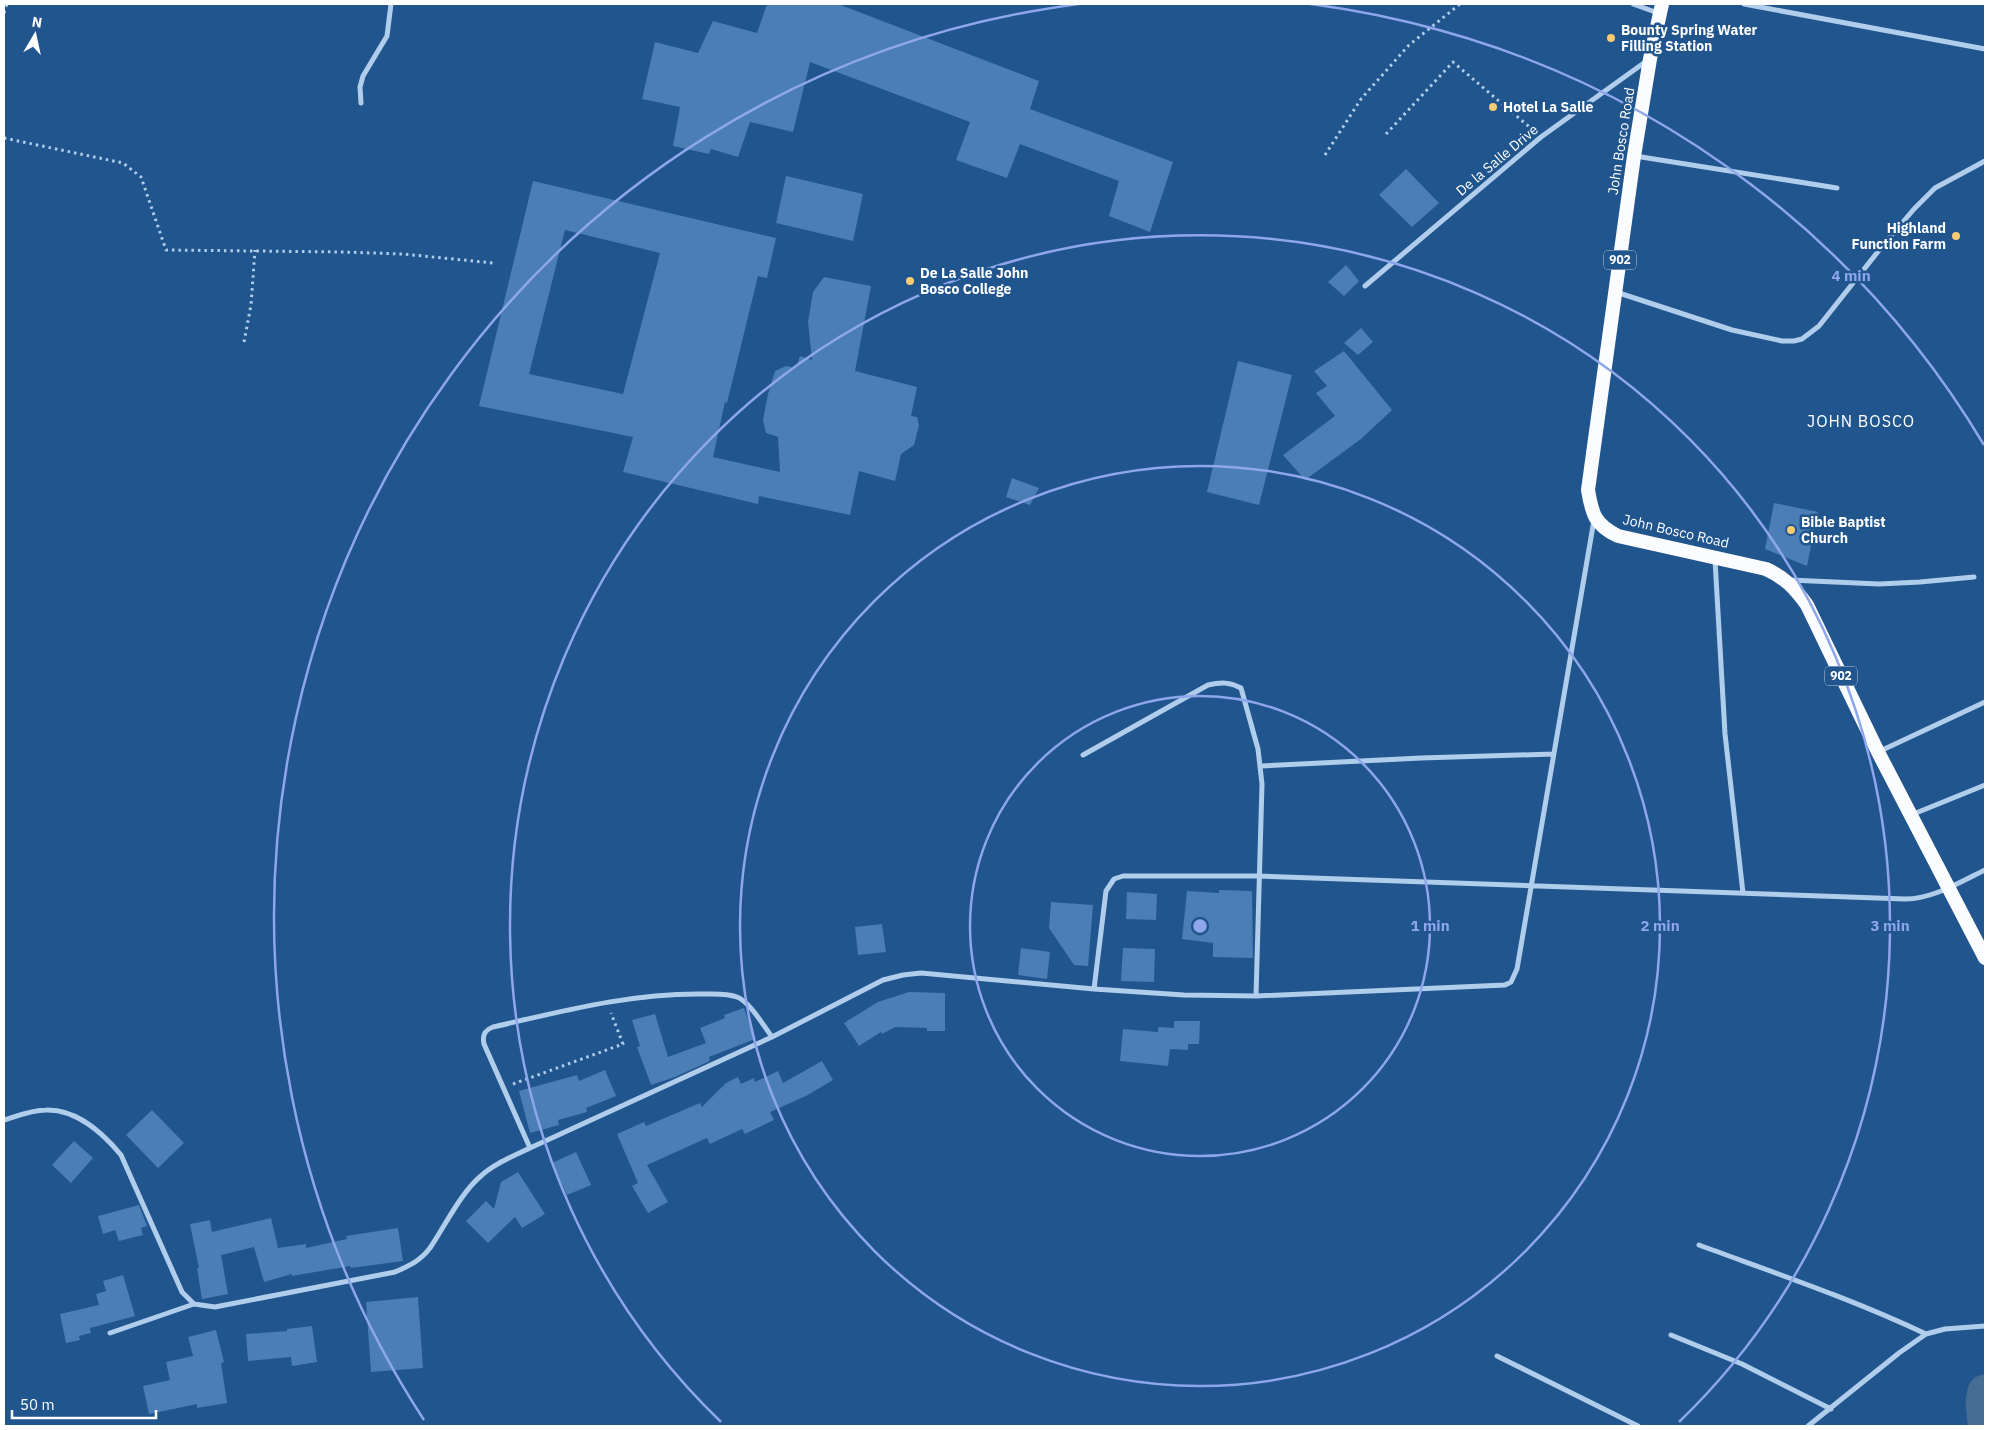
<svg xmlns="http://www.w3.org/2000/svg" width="1989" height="1430" font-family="'IBM Plex Sans',sans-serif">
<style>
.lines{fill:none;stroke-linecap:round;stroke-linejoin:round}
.river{stroke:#486d95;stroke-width:35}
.building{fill:#4a7eb4;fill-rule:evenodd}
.path{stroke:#b0cdec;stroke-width:3;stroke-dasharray:2.5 4;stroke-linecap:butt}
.minor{stroke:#b0cdec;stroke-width:5}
.trunk{stroke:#fafcff;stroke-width:14}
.ring{fill:none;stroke:#8ea6ec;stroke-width:2.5}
.poi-dot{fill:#f8cc72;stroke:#21558d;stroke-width:2}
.labels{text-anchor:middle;stroke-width:5;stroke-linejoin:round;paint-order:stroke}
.shield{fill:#21558d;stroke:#bcccdd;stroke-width:1}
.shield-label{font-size:12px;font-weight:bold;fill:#fff}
.poi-label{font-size:14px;font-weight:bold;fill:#fff;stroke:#21558d;text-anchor:start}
.street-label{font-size:14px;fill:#fff;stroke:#21558d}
.quarter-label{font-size:16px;letter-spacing:1px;fill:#fff;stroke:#21558d}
.centre{fill:#8ea6ec;stroke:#21558d;stroke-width:2.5}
.ring-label{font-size:15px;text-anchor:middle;font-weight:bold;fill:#8ea6ec;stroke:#21558d;stroke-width:5;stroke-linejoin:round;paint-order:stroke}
</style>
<rect width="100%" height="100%" fill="#21558d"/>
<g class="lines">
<path class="river" d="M1985,1392l-2,9 2,22"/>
</g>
<path class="building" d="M767,4h71l201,77 -9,28 143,53 -23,70 -41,-16 10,-35 -99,-37 -13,34 -51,-18 14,-38 -160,-60 -17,70 -43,-10 -12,35 -27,-8 -2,5 -36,-8 7,-39 -38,-8 13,-57 43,11 15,-32 44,12z
M1406,169l33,34 -27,24 -33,-32z
M786,176l77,18 -10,47 -77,-18z
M533,181l243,57 -9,40 -9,-2 -31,127 -2,-1 -12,55 67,15 -2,-35 -12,-4 -3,-13 5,-26 7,-23 11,-5 10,2 4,-12 12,4 -4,-38 5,-30 11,-15 47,9 -16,85 62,16 -6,29 6,1 2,8 -5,20 -13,9 -6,27 -36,-10 -9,44 -91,-19 -1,8 -135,-32 10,-35 -154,-31zM565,230l95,23 -37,141 -94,-20z
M1346,265l13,16 -15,15 -16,-14z
M1361,328l12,14 -15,13 -14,-12z
M1344,351l48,59 -31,29 -56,41 -22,-25 52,-39 -19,-23 11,-7 -13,-15z
M1238,361l54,14 -33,130 -52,-13z
M1012,478l27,10 -9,17 -24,-8z
M1774,503l44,9 -11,54 -42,-17z
M1219,890l33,1 1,67 -40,-1v-14l-31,-4 5,-48 32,2z
M1127,892l30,2 -1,26 -30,-1z
M1051,902l42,3 -5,61 -14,-1 -25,-37z
M882,924l4,28 -28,3 -3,-28z
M1021,948l29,4 -3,27 -29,-4z
M1123,948l32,1 -1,33 -33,-1z
M909,992l36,1v38h-18v-3l-32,-1 -13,7 -1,-2 -22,14 -15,-23 34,-21z
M744,1008l11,31 -46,18 1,4 -35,16 -24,8 -14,-38 3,-1 -8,-26 23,-6 13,43 38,-14 -6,-15 25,-10 -1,-3z
M1174,1021h26l-1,23h-11v6l-18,-1 -2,17 -48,-5 3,-32 35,3v-5l16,1z
M822,1061l11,19 -27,16 -36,16 4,8 -29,14 -3,-5 -32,15 -3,-6 -60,27 21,37 -20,11 -16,-27 6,-3 -21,-49 27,-12 2,4 54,-23 2,4 24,-24 12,-6 3,7 13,-6 1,4 23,-11 5,12z
M605,1070l11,26 -30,12 1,4 -29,8 1,5 -29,8 -11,-42 58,-16 2,6z
M152,1110l32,33 -26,25 -32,-33z
M74,1141l19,17 -22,25 -19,-18z
M576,1152l15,33 -24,10 -15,-32z
M518,1172l27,42 -23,14 -7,-11 -27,26 -22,-22 20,-20 8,8 7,-27z
M139,1205l8,21 -6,2 2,7 -24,6 -4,-11 -12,4 -5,-18z
M271,1218l7,30 28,-4v4l41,-9 -1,-3 52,-8 5,33 -52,7 -1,-2 -58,10v-2l-28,8 -10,-35 -33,8 7,39 -26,5 -5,-31h2l-9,-44 20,-4 2,12z
M123,1275l12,41 -45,12 1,5 -12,3 1,4 -14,3 -6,-29 39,-9 -3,-11 10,-3 -3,-10z
M418,1297l5,71 -52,4 -5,-70z
M312,1326l5,36 -25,4 -1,-9 -43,4 -2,-27 41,-3v-2z
M216,1330l8,32 -3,1 6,40 -30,5v-4l-48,10 -6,-28 27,-6 -4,-18 27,-6 -5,-19z"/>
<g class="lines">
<path class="path" d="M4,13l3,-9
M1386,134l67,-72 80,68
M4,138l119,25 18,14 25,73 177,2 60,2 90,9
M1325,155l36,-56 48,-54 51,-41
M244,342l7,-37 4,-55
M513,1084l110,-40 -12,-31"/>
<path class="minor" d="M1633,4l25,9
M1744,4l241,45
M361,103l-1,-16 3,-11 24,-40 4,-32
M1635,156l202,32
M1365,286l176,-149 107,-77
M1616,292l116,38 50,11h12l8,-2 17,-13 61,-77 34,-40 21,-21 50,-27
M1715,560l10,174 18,159
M1790,580l89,4 41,-2 54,-5
M1878,752l107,-50
M1083,755l125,-70c13,-3 22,-3 33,3l17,61 4,35 -6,212
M1261,766l160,-8 132,-4
M1911,815l74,-30
M1094,989l12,-98 8,-12 9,-3h136l646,23c28,0 55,-17 80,-29
M4,1120c13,-4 28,-10 42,-10 30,-1 57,23 75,45l61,137 12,12 21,3 180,-35c14,-6 25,-11 35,-24 15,-22 31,-56 52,-73 13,-12 32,-19 48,-27l242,-111 111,-57 20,-5 18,-2 173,16 90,6 72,1 249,-11 6,-3 6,-13 77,-449
M530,1148l-46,-104c-2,-9 1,-14 9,-17 70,-16 138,-34 210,-33 11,0 24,-1 34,3 13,5 26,28 35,40
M1699,1245c76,28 153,54 227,89
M110,1333l84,-29
M1671,1335l71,29 89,45
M1497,1356l141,70
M1808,1426l91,-73 27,-19 19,-5 40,-3"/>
<path class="trunk" d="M1662,4l-12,55 -16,97 -46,334c4,24 7,35 30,46l148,33c18,8 29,19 41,36l71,147 107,206"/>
</g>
<g class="ring">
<circle cx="1200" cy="926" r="230"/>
<circle cx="1200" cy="926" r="460"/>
<path d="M721 1422A690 690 0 1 1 1679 1422"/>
<path d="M424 1420A920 920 0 1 1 1984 445"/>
</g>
<g class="poi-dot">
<circle cx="1611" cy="38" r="5"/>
<circle cx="1493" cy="107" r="5"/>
<circle cx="1956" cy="236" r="5"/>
<circle cx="910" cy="281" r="5"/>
<circle cx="1791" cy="530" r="5"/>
</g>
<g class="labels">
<g class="shield">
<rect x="1604" y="250.5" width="32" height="19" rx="4"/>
<rect x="1825" y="666.5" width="32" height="19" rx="4"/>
</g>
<g class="shield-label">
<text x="1620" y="264">902</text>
<text x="1841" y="680">902</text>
</g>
<g class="poi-label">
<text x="1621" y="35">Bounty Spring Water<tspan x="1621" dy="16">Filling Station</tspan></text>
<text x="1503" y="112">Hotel La Salle</text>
<text x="1946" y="233" text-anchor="end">Highland<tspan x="1946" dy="16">Function Farm</tspan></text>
<text x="920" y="278">De La Salle John<tspan x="920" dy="16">Bosco College</tspan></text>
<text x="1801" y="527">Bible Baptist<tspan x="1801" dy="16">Church</tspan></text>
</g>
<g class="street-label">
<text transform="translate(1621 141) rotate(-81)" y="5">John Bosco Road</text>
<text transform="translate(1497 160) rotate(-40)" y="5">De la Salle Drive</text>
<text transform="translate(1676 531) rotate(13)" y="5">John Bosco Road</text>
</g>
<g class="quarter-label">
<text x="1861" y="427">JOHN BOSCO</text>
</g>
</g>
<circle cx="1200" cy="926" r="8" class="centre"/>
<g class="ring-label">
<text x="1851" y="281">4 min</text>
<text x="1430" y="931">1 min</text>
<text x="1660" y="931">2 min</text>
<text x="1890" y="931">3 min</text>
</g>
<rect width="1989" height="1430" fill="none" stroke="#ffffff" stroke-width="10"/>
<g transform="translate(35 35) rotate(9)" stroke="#21558d" stroke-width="4" paint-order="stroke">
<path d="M0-4L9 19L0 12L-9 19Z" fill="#ffffff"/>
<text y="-8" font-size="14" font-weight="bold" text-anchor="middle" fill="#ffffff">N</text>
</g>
<path d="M12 1410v8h144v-8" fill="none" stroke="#ffffff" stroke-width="2.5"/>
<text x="20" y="1410" font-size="15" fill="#ffffff" stroke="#21558d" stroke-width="4" paint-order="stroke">50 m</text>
</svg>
